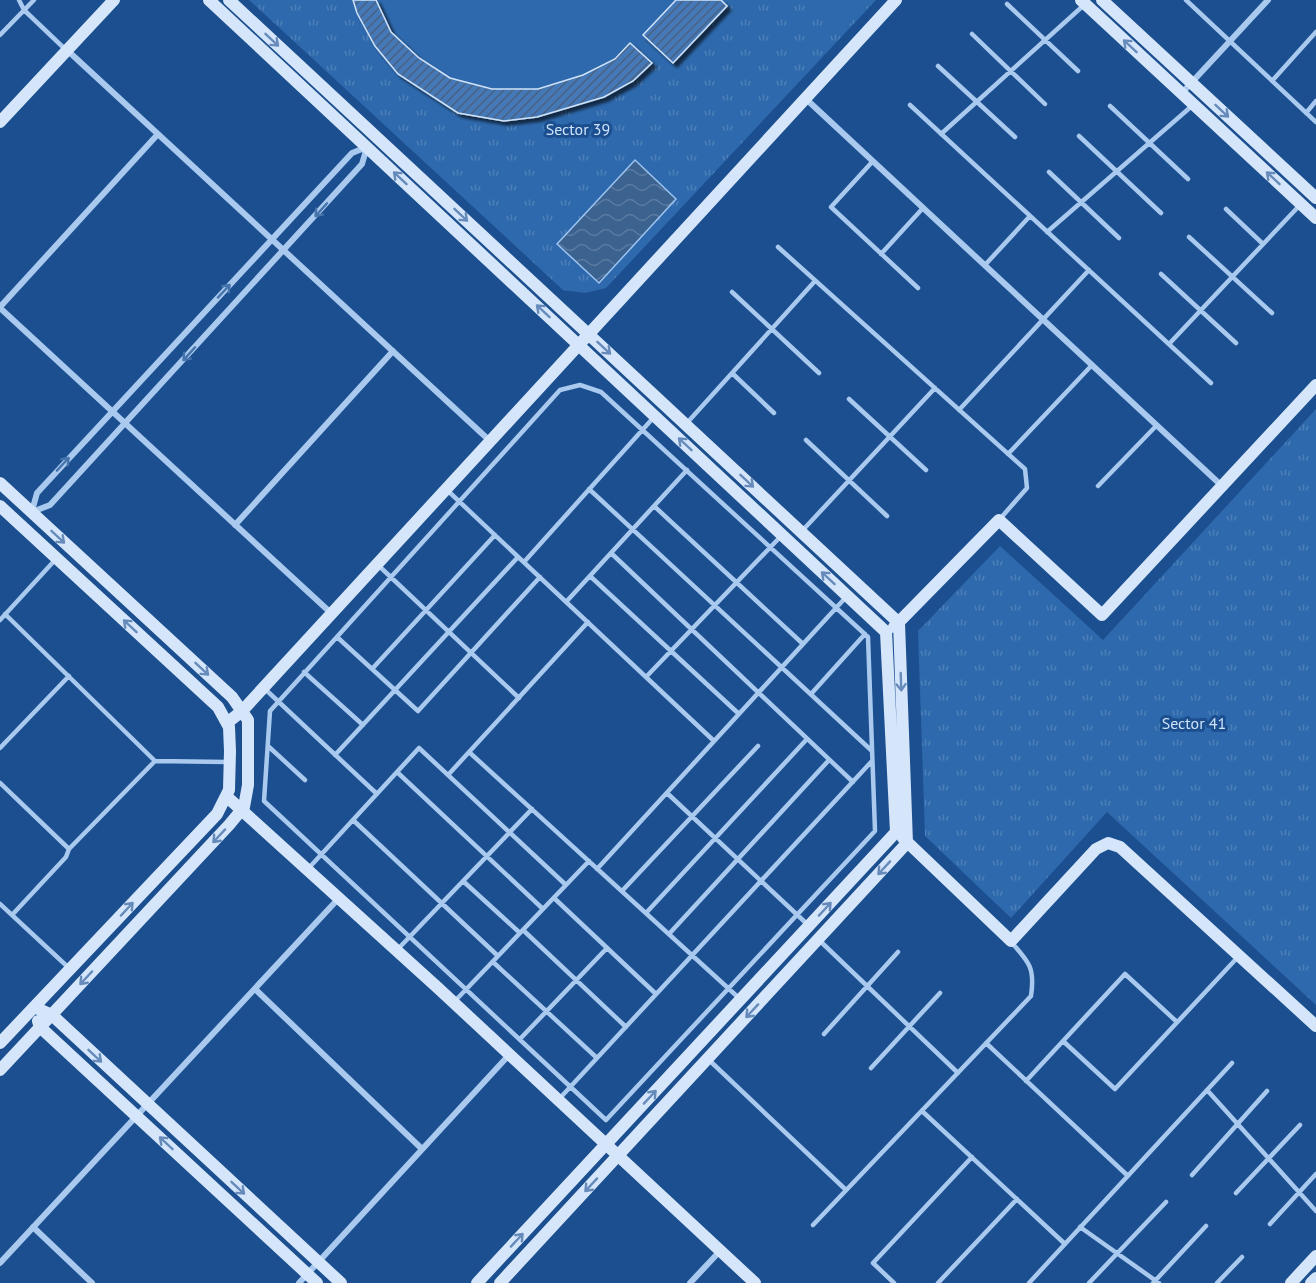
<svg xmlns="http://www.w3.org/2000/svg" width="1316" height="1283" font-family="'PT Sans',sans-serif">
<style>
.park{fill:url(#park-tufts)}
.garden{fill:#2e69ad}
.water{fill:url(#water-waves);stroke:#9cc4f0;stroke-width:1.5}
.building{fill:url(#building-hatch);stroke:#cfe3fa;stroke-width:1.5;filter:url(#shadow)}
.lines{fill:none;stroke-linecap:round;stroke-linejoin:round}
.lane{stroke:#a9c9ee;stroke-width:4.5}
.street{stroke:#a9c9ee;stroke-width:6}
.secondary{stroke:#d6e6fa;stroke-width:12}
.oneway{stroke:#668bba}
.oneway2{stroke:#4674ac}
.labels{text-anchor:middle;stroke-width:6;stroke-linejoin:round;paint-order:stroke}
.park-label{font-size:16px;fill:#cfe3fa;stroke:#1b4f8f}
</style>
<defs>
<pattern id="park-tufts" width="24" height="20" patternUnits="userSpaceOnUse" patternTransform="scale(1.5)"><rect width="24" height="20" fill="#2e69ad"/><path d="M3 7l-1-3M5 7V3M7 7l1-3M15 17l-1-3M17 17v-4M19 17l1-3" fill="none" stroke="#4d80b9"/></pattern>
<pattern id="water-waves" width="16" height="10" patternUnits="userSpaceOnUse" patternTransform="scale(1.5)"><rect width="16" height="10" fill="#3c6290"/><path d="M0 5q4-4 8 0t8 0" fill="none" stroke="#597aa1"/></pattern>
<pattern id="building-hatch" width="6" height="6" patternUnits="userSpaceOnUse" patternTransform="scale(1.5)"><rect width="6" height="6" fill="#4478b7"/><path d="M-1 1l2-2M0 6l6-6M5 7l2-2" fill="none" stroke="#486282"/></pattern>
<filter id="shadow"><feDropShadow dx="4" dy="4" stdDeviation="1.5" flood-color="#0009"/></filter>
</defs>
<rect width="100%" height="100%" fill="#1b4f8f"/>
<path class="park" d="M249,0h627l-270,288 -21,5 -22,-3z
M1316,409v596l-209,-193 -96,106 -86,-82 -7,-205 82,-85 103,94z"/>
<path class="garden" d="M376,0h294l-55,59 -32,16 -45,14h-46l-42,-11 -31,-20 -28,-26z
M810,0h62l-29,31z"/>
<path class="water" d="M635,160l41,39 -77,84 -42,-39z"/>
<path class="building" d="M353,0h23l15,32 28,26 31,20 42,11h46l45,-14 32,-16 15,-16 22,20 -19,18 -29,16 -67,20 -33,4 -46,-8 -60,-39 -23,-28 -18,-33z
M676,0h45l6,6 -54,57 -30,-28z"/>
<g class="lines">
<path class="lane" d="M19,0l5,10 42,40
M1186,0l130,122
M1007,4l71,67
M972,34l73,70
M0,35l34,-35
M938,66l77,71
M1272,81l44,-49
M910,105l301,278
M1110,106l78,73
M1306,113l10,-12
M941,134l143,-129
M1079,136l82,77
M873,161l-42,46 87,81
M1049,172l70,66
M1226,209l37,35
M1047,232l146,-127
M1189,237l83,76
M778,247l247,222 2,19 -28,32
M881,254l42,-46
M985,265l45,-49
M1161,274l75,69
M732,292l87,81
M1169,344l130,-138
M732,373l42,40
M580,385l21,7 267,245 7,194 -269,289 -342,-319 6,-90 290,-321z
M849,399l77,71
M959,410l130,-140
M686,424l129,-143
M806,440l81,76
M1008,454l84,-89
M1098,486l59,-61
M589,489l283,262
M447,490l267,251
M654,506l149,138
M802,531l133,-143
M611,553l242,229
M524,562l130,-145
M379,566l140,132
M590,576l149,138
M566,602l121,-132
M5,614l150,147 -86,88 -3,8 -54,58
M0,620l55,-60
M337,637l81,74 122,-134
M372,669l123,-134
M304,672l59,53
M646,677l136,-142
M265,689l112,105
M811,694l54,-60
M268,746l37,34
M0,748l69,-72
M469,752l271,247
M335,755l183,-198
M155,761l72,1
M397,772l146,137
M448,775l140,-153
M0,783l69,66
M667,793l140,131
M353,820l145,136
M597,869l250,-273
M307,870l112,-122 147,137
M463,881l57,52
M622,891l136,-145
M554,898l102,96
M0,904l70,65
M646,913l161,-174
M523,930l103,97
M669,934l160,-174
M819,940l139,133
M397,950l135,-141
M493,962l104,96
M454,1002l135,-141
M824,1034l74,-82
M520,1039l87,-91
M1063,1041l52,48 122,-131
M986,1043l142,133
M709,1060l137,130
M871,1068l69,-75
M1026,1081l99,-107 52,48
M1207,1090l109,121
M560,1098l312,-337
M922,1111l143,133
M1192,1175l75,-84
M1236,1193l64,-68
M1270,1224l46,-50
M813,1225l218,-229c4,-27 -1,-33 -19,-53
M1080,1227l79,56
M894,1283l-21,-20 99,-106
M938,1283l79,-84
M1029,1283l203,-220
M1089,1283l77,-81
M1153,1283l53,-57
M1217,1283l25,-26"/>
<path class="street" d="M67,50l423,391
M1181,94l87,-94
M805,98l417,388
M0,307l158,-173
M0,308l331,305
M32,511l5,-18 315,-340 15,-6
M32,512l18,-7 312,-341 5,-17
M235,525l158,-174
M255,989l167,160
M33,1227l59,56
M0,1263l339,-365
M299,1283l210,-228
M690,1283l30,-32"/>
<path class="secondary" d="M209,0l677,632 10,200 -419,451
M229,0l670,623 8,220 -407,440
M1081,0l235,218
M1102,0l214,198
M0,122l114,-122
M0,483l232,214 16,23v65l-4,22 -15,18 -229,245
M0,506l218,201 11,20 1,24 -1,39 -12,24 -217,229
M894,627l105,-107 103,95 214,-230
M227,723l15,-12 654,-711
M226,796l212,192 317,295
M903,838l108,103 85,-92 12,-6 12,4 196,179
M34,1007l18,8 289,268
M38,1021l2,6 277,256
M1291,1283l25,-27
M1311,1283l5,-5"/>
</g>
<defs><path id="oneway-shaft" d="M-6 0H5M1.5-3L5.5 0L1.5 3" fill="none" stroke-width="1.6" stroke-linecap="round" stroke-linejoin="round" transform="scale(1.5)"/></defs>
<g class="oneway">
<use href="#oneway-shaft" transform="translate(272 40) rotate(43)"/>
<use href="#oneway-shaft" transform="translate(1130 46) rotate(-137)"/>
<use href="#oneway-shaft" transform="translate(1222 111) rotate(43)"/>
<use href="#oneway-shaft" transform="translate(400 178) rotate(-137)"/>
<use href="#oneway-shaft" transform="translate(1273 178) rotate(-137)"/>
<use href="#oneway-shaft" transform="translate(461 215) rotate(43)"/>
<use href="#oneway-shaft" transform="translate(543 311) rotate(-137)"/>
<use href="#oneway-shaft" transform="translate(604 348) rotate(43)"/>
<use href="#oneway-shaft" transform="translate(685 444) rotate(-137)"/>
<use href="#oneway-shaft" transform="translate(747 481) rotate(43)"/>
<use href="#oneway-shaft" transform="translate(58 537) rotate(43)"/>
<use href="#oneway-shaft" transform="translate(828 578) rotate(-137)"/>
<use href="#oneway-shaft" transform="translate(130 626) rotate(-137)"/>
<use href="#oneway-shaft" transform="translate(202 669) rotate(43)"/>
<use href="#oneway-shaft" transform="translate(901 682) rotate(88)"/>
<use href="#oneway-shaft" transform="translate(219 836) rotate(133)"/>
<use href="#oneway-shaft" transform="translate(884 868) rotate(133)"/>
<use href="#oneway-shaft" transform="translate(127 909) rotate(-47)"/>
<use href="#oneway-shaft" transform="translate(825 909) rotate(-47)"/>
<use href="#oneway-shaft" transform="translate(86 978) rotate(133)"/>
<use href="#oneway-shaft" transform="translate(752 1011) rotate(133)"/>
<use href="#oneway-shaft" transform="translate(95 1056) rotate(43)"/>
<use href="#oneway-shaft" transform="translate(650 1097) rotate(-47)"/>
<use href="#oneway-shaft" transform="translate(166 1143) rotate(-137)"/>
<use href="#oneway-shaft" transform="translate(591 1185) rotate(133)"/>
<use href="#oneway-shaft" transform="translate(238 1188) rotate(43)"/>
<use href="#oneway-shaft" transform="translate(517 1240) rotate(-47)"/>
</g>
<g class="oneway2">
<use href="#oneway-shaft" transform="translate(321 210) rotate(132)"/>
<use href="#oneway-shaft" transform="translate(224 291) rotate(-47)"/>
<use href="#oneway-shaft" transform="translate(189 354) rotate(132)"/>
<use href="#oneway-shaft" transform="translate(63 464) rotate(-47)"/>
</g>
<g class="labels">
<g class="park-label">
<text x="578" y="135">Sector 39</text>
<text x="1194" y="729">Sector 41</text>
</g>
</g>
</svg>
